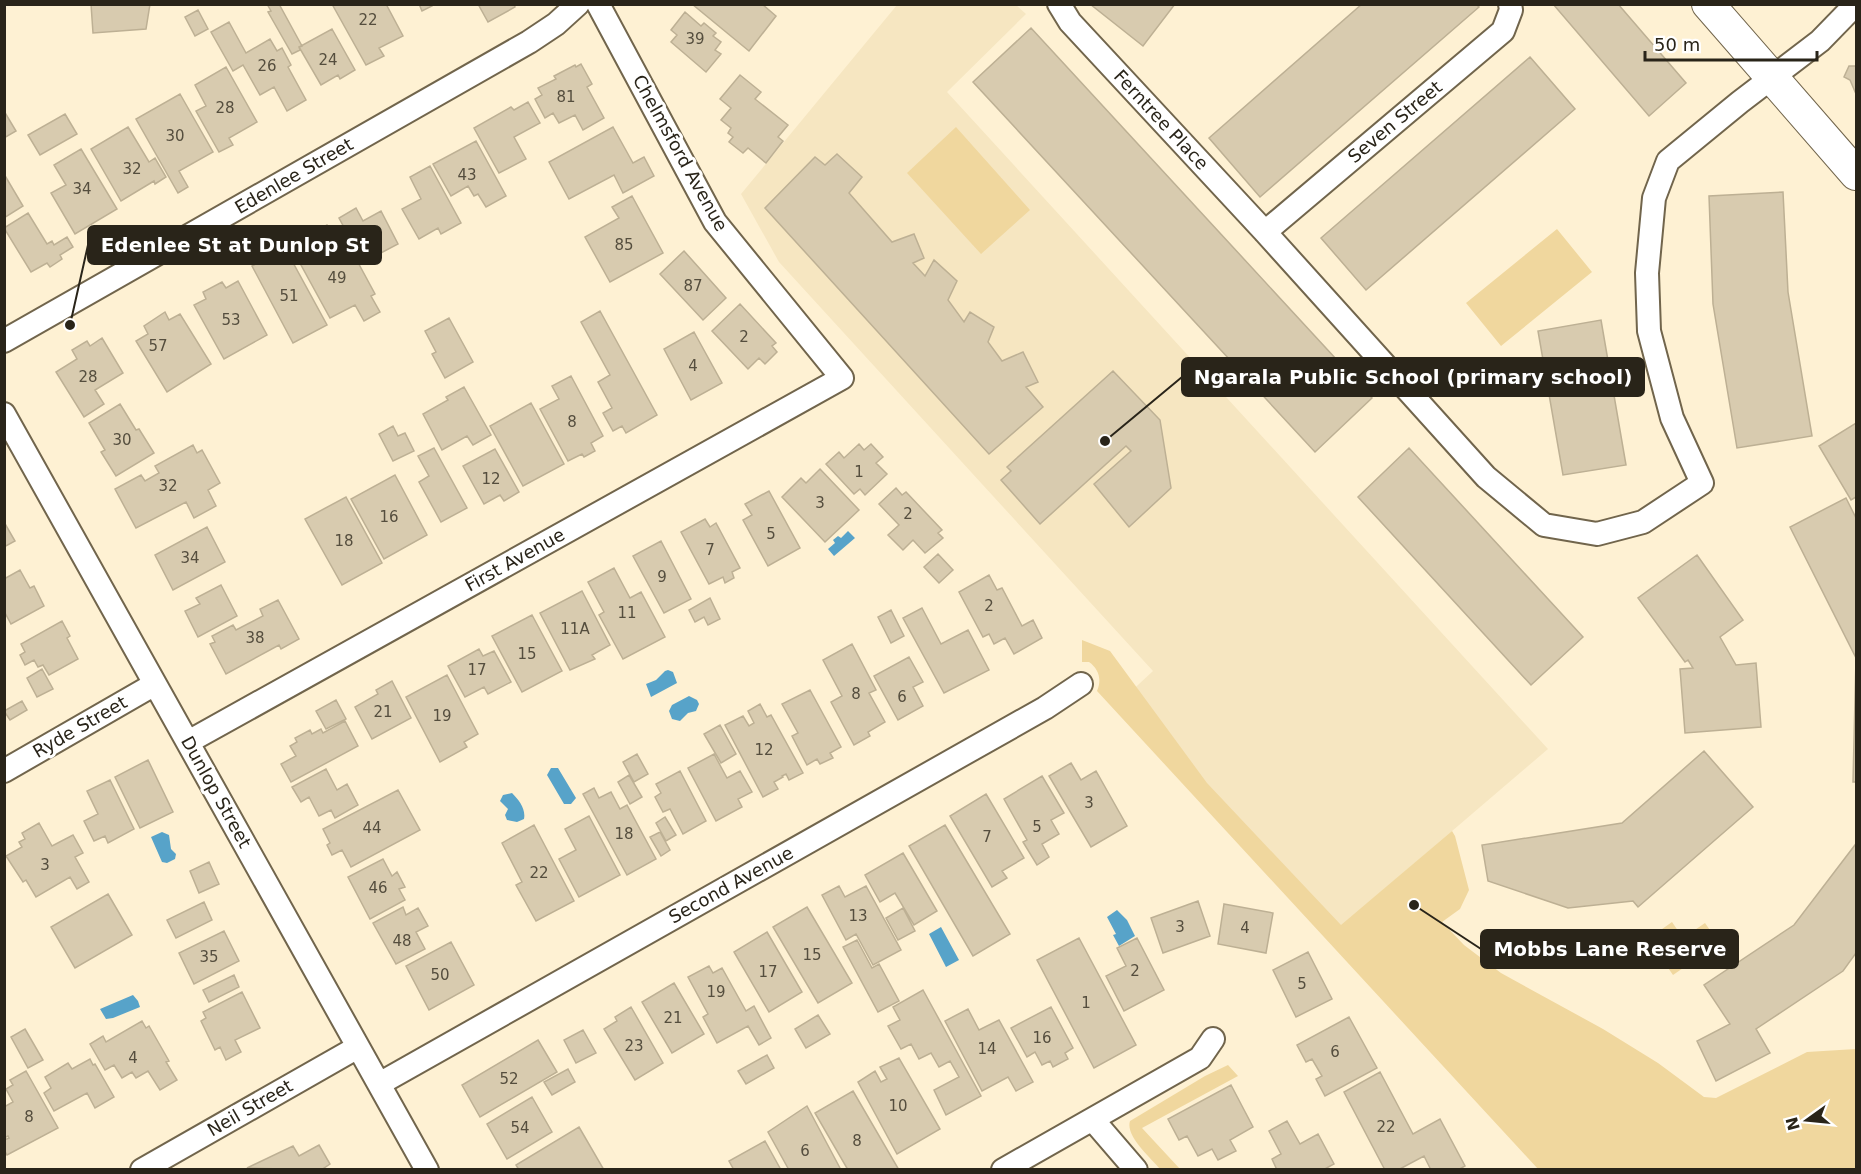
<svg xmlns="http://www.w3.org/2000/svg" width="1861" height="1174" font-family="'DejaVu Sans',sans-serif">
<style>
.built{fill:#f6e6c1}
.green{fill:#f0d79e}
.water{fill:#57a3c9}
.building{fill:#d8cbaf;stroke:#bdb094;stroke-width:1.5}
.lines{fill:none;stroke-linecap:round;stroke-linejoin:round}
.street-casing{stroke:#71654c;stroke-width:26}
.secondary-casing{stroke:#71654c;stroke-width:34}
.street{stroke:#fff;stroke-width:22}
.secondary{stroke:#fff;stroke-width:32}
.labels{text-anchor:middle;stroke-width:6;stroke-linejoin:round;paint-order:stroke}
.number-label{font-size:15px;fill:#554e3e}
.street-label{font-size:18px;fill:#292419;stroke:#fff}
.leader{fill:none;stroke:#292419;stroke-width:2}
.callout-dot{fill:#292419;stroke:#fff;stroke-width:2}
.callout{fill:#292419;stroke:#292419;stroke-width:2}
.callout-label{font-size:20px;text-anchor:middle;font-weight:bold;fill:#fff}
</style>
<rect width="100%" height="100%" fill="#fef1d3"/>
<path class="built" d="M897,5h119l10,9 -79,78 601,657 -207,177 -216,-229 28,-26 -374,-409 -38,-68z"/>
<path class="green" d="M956,127l74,83 -49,44 -74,-81z
M1557,229l35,43 -91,74 -35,-43z
M1082,640l28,11 97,132 134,142 111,-94 3,5 14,54 -9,19 -18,13 22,23 37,28 102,56 55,34 46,34 12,1 91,-46 49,-3v120h-318l-441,-478c5,-11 2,-22 -8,-29h-7z
M1672,922l11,16 22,-15 14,20 -46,32 -25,-36z
M1228,1065l10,11 -96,52 38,41h-20c-9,-11 -35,-33 -30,-48l75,-45z"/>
<path class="water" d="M848,531l7,7 -21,18 -6,-7 7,-6 -2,-3 5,-4 3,2z
M668,670l5,2 4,11 -26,14 -5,-13 10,-4 9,-9z
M689,696l8,4 2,4 -3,7 -8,2 -8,8 -8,-2 -3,-8 3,-6z
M551,768h7l18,30 -5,6h-7l-17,-29z
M512,793c7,7 14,16 12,26l-7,3 -10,-2 -2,-5 3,-6 -8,-8 3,-6z
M162,832l7,3 2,14 5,5 -1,5 -8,4 -5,-1 -11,-25z
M1117,910l10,10 8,16 -16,10 -6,-11 3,-1 -9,-17z
M941,927l18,33 -13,7 -17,-33z
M133,995l5,6 2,6 -27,11 -7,1 -6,-10z"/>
<path class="building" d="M91,4h59l-4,25 -53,4z
M267,4h12l23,42 -3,1 1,3 -8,4 -24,-42 3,-1z
M332,4h54l17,32 -24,12 5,8 -18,9z
M419,4h12l1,2 -10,5z
M478,4h36l1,3 -27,15z
M692,4h70l14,12 -27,35z
M1090,4h85l-32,42z
M1362,4h114l3,3 -219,190 -51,-59z
M1553,4h65l68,79 -37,33z
M198,10l10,19 -13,7 -10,-19z
M685,12l16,14 3,-3 12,10 -3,3 8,6 -6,8 6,4 -15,18 -35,-30 6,-7 -6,-5z
M229,22l17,31 24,-14 7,12 5,-3 9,17 -3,2 18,33 -19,11 -13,-24 -14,8 -17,-30 -10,6 -22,-39z
M1031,28l341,370 -57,54 -342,-370z
M332,29l23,41 -15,9 -2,-4 -17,10 -22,-38z
M1530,57l45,52 -209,181 -45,-52z
M581,64l11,20 -5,3 17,31 -21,12 -8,-15 -16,8 -6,-10 -8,5 -10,-19 7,-4 -4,-7 18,-9 -2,-3 2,-1 19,-10 1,2z
M1849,66h7v28l-6,-14 -6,-3z
M226,67l31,55 -28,16 4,7 -14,7 -23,-41 10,-5 -11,-21z
M740,75l21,17 -6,7 33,26 -10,12 5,4 -17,22 -18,-15 -5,5 -14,-11 4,-5 -5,-4 3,-5 -10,-8 10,-12 -11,-9z
M180,94l33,58 -34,19 9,16 -10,6 -42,-74z
M528,102l12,21 -26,14 12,22 -27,14 -25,-45 37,-21 3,3z
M4,111l12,20 -12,7z
M65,114l12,20 -37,21 -12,-20z
M128,127l21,35 6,-4 11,19 -11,7 -1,-3 -33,20 -30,-52z
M613,127l20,36 11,-6 10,19 -31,17 -9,-18 -45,24 -20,-37z
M476,141l30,55 -20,11 -8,-13 -4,2 -6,-10 -17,10 -18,-32z
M81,149l36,60 -42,25 -24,-41 15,-8 -12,-20z
M837,154l25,23 -13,16 43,49 22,-8 10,24 -11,5 12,13 9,-16 23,21 -9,19 16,22 6,-10 24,15 -6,15 14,19 21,-9 15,30 -12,5 17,20 -54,47 -224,-246 50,-51 10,8z
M430,166l31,57 -20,11 -3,-6 -19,11 -17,-30 19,-10 -11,-22z
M4,174l19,32 -19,12z
M1783,192l5,100 24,144 -75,12 -24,-144 -4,-108z
M632,196l31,57 -53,29 -25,-45 34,-19 -7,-11z
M356,208l7,13 18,-10 17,33 -19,10 -4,-6 -15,9 -21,-39z
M28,213l19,31 5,-3 2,4 13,-8 6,10 -13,8 2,4 -12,8 -3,-4 -16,9 -27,-44z
M327,225l20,36 8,-4 20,37 -4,2 9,16 -16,9 -9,-16 -25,13 -40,-73z
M285,248l42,77 -34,18 -41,-77z
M684,251l42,47 -23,22 -43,-46z
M238,281l29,54 -43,24 -30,-54 12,-6 -3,-7 19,-10 4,6z
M740,304l36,39 -4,3 5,6 -12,12 -6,-6 -11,11 -36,-38z
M600,311l57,104 -31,18 -4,-7 -9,5 -10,-18 9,-5 -14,-26 12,-7 -29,-53z
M165,312l4,8 11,-6 31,50 -44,28 -31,-51 12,-7 -4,-8z
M449,318l24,44 -28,16 -13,-24 4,-2 -11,-21z
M1601,320l25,145 -63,10 -25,-144z
M694,332l28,51 -31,17 -27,-51z
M102,338l21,35 -28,17 9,14 -20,13 -28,-45 21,-13 -5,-9 15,-9 3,5z
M1113,371l47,49 11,68 -42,39 -35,-43 37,-33 -5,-5 -86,78 -39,-44 10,-9 -4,-4z
M571,376l32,60 -12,7 4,8 -11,6 -2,-3 -14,7 -28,-52 19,-10 -7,-13z
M464,387l27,48 -18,10 -6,-9 -25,14 -19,-36 25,-14 -2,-3z
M531,403l33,61 -41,22 -33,-60z
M120,404l16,26 3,-1 15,24 -38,23 -15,-24 4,-2 -16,-27z
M1856,423v74l-5,3 -32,-54z
M393,426l5,10 7,-3 9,18 -21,10 -14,-27z
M859,444l5,6 7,-6 12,13 -7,6 11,11 -22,21 -5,-6 -6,5 -28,-30 13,-12 5,6z
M193,445l4,8 5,-3 18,33 -12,7 8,16 -22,12 -8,-16 -50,26 -21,-39 26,-14 4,6 14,-8 -4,-7z
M434,448l33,60 -26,14 -22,-40 10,-6 -11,-20z
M1409,448l174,189 -52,48 -173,-188z
M495,449l24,43 -15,9 -4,-6 -16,9 -21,-38z
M820,469l39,41 -34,32 -43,-45 19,-19 5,5z
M395,475l32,60 -43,24 -33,-60z
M896,488l6,7 4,-3 36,38 -4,3 5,5 -18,15 -12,-13 -10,10 -15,-15 11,-10 -20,-21z
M769,491l31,57 -32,18 -25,-46 9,-5 -7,-11z
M346,497l36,66 -40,22 -37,-66z
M1846,498l10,20v264h-3l3,-124 -66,-131z
M705,519l5,8 6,-4 24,45 -8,4 2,6 -9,5 -2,-6 -14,7 -28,-52z
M4,522l11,19 -11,6z
M207,527l18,35 -52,28 -18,-35z
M661,541l30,58 -27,14 -31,-57z
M938,554l15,16 -14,13 -15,-16z
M1697,555l46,65 -23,17 16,28 20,-2 5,64 -76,6 -5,-64 13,-1 -5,-8 -3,2 -47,-64z
M614,568l16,30 11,-6 24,45 -42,22 -24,-44 5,-3 -16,-30z
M20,570l10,18 4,-2 10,20 -33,18 -7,-13v-32z
M989,575l8,15 5,-2 20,38 11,-6 9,18 -28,16 -9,-16 -11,6 -5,-10 -6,3 -24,-45z
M221,585l16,31 -39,21 -13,-26 15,-7 -4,-6z
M582,591l28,54 -18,10 3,4 -25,11 -30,-57z
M710,598l10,21 -12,6 -4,-8 -9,5 -6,-12z
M278,600l21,39 -18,10 -2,-4 -53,29 -16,-30 5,-2 -3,-6 21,-11 3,5 27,-14 -3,-7z
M922,608l19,36 27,-14 21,40 -45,23 -41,-75z
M891,610l13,26 -13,7 -13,-26z
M532,615l30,56 -40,21 -30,-56z
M62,621l8,15 -3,2 11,21 -29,16 -6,-10 -5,2 -4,-7 -9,5 -5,-10 5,-3 -4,-8z
M852,644l24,46 -7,3 16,29 -17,10 2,4 -16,9 -23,-43 11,-6 -19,-36z
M479,649l4,7 11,-5 17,31 -23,12 -4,-7 -19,10 -17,-31z
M909,657l14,25 -10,5 10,19 -25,14 -24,-44z
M42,669l11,20 -16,8 -10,-19z
M447,675l31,59 -14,8 3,5 -27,15 -34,-65z
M392,681l19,37 -39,21 -17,-32 23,-13 -2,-4z
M810,690l31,57 -11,6 3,5 -13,6 -3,-5 -10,6 -15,-29 6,-3 -16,-29z
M336,700l10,19 -20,10 -10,-18z
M22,701l5,9 -17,10 -6,-9z
M760,704l7,13 4,-2 32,58 -14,7 -3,-6 -4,2 1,1 -9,5 4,7 -15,8 -38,-72 18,-9 6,10 5,-3 -6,-12z
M345,721l13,25 -67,36 -10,-18 15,-8 -6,-10 7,-4 -2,-4 15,-8 2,4 9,-5 2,4z
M720,725l16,29 -15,9 -17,-29z
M1704,751l49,56 -115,100 -5,-6 -65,7 -80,-27 -6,-36 140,-22z
M637,754l11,20 -14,8 -11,-20z
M714,754l13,24 13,-7 12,21 -14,7 4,8 -26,14 -28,-53z
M148,760l25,52 -33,16 -25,-51z
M1071,763l10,17 15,-9 31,55 -36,21 -42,-71z
M326,769l11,21 10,-6 11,21 -23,13 -4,-8 -12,6 -10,-19 -8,5 -9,-15z
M680,771l26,50 -23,13 -13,-25 -7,3 -8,-15 6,-4 -5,-9z
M629,775l13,22 -12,7 -12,-22z
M1042,776l22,37 -13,7 8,14 -17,10 7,13 -12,8 -14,-23 4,-2 -23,-41z
M110,780l24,49 -26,14 -3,-7 -11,5 -10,-20 14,-7 -11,-23z
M594,788l5,10 12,-6 9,17 7,-4 29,54 -29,16 -44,-81z
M398,790l22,40 -69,37 -9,-17 -10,5 -5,-10 3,-2 -7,-14z
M986,794l38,64 -22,13 5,7 -15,9 -42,-71z
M589,816l31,59 -41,22 -20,-38 17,-9 -11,-21z
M665,817l11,18 -10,6 -10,-18z
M39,823l13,23 21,-11 10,18 -8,4 14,25 -12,7 -7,-12 -34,20 -10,-17 -3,2 -17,-26 16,-9 -3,-5 6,-3 -3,-6z
M534,825l40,76 -38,20 -20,-36 6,-3 -20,-39z
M945,825l65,109 -37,22 -64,-110z
M660,832l10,18 -9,6 -11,-19z
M1855,845l1,1v107l-13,18 -87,58 14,24 -54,28 -19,-40 33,-17 -26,-39 90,-60z
M903,853l34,58 -23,14 -19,-32 -15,9 -15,-27z
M383,859l9,17 5,-4 8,15 -6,2 6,11 -35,19 -22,-42z
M209,862l10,22 -20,9 -9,-22z
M839,886l6,11 21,-11 35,64 -28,15 -17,-31 -10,6 -24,-45z
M108,894l24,41 -57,33 -24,-41z
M1198,901l12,35 -47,17 -12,-35z
M204,902l8,18 -36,18 -9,-18z
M1224,904l49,9 -7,40 -48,-9z
M403,907l3,8 12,-7 10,18 -12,6 9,17 -29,15 -23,-41z
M807,907l45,76 -34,20 -45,-76z
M903,908l12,23 -17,9 -12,-22z
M224,931l15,30 -45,23 -15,-31z
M767,932l35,60 -33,20 -35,-60z
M1079,938l57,107 -42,23 -57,-108z
M1137,938l27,52 -40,21 -18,-35 20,-10 -9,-18z
M857,940l15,28 7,-4 20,37 -21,11 -35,-65z
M451,942l23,43 -45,25 -23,-44z
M1308,952l24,47 -36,18 -23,-47z
M709,966l4,7 9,-5 24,43 8,-5 17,32 -12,7 -11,-19 -31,17 -14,-26 5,-3 -20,-37z
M234,975l5,12 -30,15 -6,-12z
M674,983l30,51 -32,19 -30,-51z
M923,990l58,106 -35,19 -12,-25 25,-13 -9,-16 -11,6 -8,-14 -12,6 -8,-15 -10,5 -13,-23 12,-6 -7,-13z
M242,992l18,36 -25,12 6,12 -15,8 -6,-13 -5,3 -14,-29 5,-3 -3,-6z
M631,1007l32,56 -28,17 -31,-51 13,-8 -2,-4z
M1051,1007l22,41 -8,5 3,6 -15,8 -3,-6 -8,4 -7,-13 -8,5 -16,-29z
M968,1009l11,21 20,-10 34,62 -17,9 -8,-14 -26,14 -37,-70z
M818,1015l12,19 -24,14 -11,-19z
M1349,1017l28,51 -52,28 -9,-17 6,-3 -10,-17 -6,3 -9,-17z
M142,1021l4,7 3,-2 20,35 -3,1 11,18 -17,10 -12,-19 -12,7 -4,-6 -10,6 -8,-13 -9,5 -15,-26 13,-8 3,6z
M25,1029l18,31 -15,8 -17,-31z
M583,1030l13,23 -20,10 -12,-23z
M538,1040l19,32 -77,45 -18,-32z
M767,1055l7,13 -28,16 -8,-13z
M899,1058l41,71 -43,25 -39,-72 17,-11 6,11 6,-3 -7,-12z
M90,1059l3,6 2,-1 19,33 -19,11 -8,-15 -33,18 -10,-18 7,-5 -6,-11 23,-14 4,6z
M568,1069l7,13 -23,13 -8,-13z
M26,1071l32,57 -51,27 -3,-5v-10l5,-2 -1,-2 -4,2v-31l9,-5 -7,-13 7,-4 -3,-5z
M1380,1072l33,62 27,-15 25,47 -7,4h-27l-7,-14 -26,14h-13l-41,-78z
M1231,1085l22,42 -23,13 6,11 -18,9 -6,-11 -14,7 -11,-20 -8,4 -11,-21z
M853,1091l46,79h-51l-33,-57z
M532,1097l20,35 -45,27 -20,-35z
M807,1106l34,64h-52l-21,-38z
M1287,1121l13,23 18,-10 16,30 -11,6h-46l-5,-11 9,-5 -12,-23z
M579,1127l25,43h-85l-3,-5z
M765,1141l16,29h-47l-5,-9z
M319,1145l11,19 -9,6 -74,-2 46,-22 6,10z"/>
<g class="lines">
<g class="street-casing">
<path id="street" d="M1059,4l11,18 195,210 221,245 58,48 53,9 46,-12 59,-39 -30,-65 -23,-87 -2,-58 7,-75 14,-37 72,-59 80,-61 36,-37
M1265,232l238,-201 8,-21 -1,-6
M4,341l525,-299 27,-18 22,-20
M4,414l423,756
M188,742l654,-364 -127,-156 -117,-218
M4,771l151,-87
M379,1084l666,-376 36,-24
M1093,1120l43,50
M142,1170l216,-123
M1003,1170l197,-112 13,-19"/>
</g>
<g class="secondary-casing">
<path id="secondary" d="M1708,4l148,170"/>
</g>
<use href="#street" class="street"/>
<use href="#secondary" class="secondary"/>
</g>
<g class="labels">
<g class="number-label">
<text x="368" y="25">22</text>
<text x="695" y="44">39</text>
<text x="328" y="65">24</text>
<text x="267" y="71">26</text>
<text x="566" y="102">81</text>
<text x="225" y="113">28</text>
<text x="175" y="141">30</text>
<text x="132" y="174">32</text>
<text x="467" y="180">43</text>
<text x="82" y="194">34</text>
<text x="624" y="250">85</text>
<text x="337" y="283">49</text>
<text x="693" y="291">87</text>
<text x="289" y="301">51</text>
<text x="231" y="325">53</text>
<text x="744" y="342">2</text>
<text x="158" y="351">57</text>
<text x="693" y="371">4</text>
<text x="88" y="382">28</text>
<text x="572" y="427">8</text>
<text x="122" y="445">30</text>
<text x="859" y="477">1</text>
<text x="491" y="484">12</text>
<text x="168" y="491">32</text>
<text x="820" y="508">3</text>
<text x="908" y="519">2</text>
<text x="389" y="522">16</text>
<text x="771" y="539">5</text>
<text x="344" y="546">18</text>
<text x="710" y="555">7</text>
<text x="190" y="563">34</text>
<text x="662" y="582">9</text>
<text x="989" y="611">2</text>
<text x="627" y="618">11</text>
<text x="575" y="634">11A</text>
<text x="255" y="643">38</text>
<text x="527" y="659">15</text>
<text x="477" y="675">17</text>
<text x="856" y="699">8</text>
<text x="902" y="702">6</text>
<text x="383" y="717">21</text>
<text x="442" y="721">19</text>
<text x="764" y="755">12</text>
<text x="1089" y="808">3</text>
<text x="1037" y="832">5</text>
<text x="372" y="833">44</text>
<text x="624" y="839">18</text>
<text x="987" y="842">7</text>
<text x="45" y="870">3</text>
<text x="539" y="878">22</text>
<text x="378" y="893">46</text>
<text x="858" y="921">13</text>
<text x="1180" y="932">3</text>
<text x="1245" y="933">4</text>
<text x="402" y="946">48</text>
<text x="812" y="960">15</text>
<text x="209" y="962">35</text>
<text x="1135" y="976">2</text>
<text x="768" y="977">17</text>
<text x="440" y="980">50</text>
<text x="1302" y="989">5</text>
<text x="716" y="997">19</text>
<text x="1086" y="1008">1</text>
<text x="673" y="1023">21</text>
<text x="1042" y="1043">16</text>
<text x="634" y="1051">23</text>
<text x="987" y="1054">14</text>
<text x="1335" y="1057">6</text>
<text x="133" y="1063">4</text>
<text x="509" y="1084">52</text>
<text x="898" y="1111">10</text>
<text x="29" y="1122">8</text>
<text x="1386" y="1132">22</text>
<text x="520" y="1133">54</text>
<text x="857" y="1146">8</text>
<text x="805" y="1156">6</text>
</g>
<g class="street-label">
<text transform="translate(1161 120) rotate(47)" y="6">Ferntree Place</text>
<text transform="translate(1395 122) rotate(-40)" y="6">Seven Street</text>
<text transform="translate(680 153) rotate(61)" y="6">Chelmsford Avenue</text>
<text transform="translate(294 176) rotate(-30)" y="6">Edenlee Street</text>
<text transform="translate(515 560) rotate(-29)" y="6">First Avenue</text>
<text transform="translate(80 727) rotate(-30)" y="6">Ryde Street</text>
<text transform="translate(216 792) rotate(61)" y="6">Dunlop Street</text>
<text transform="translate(731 885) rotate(-29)" y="6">Second Avenue</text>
<text transform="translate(250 1108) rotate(-30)" y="6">Neil Street</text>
</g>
</g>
<path class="leader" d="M70 325L88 245M1105 441L1182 377M1414 905L1481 949"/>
<g class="callout-dot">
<circle cx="70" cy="325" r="6"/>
<circle cx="1105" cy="441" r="6"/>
<circle cx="1414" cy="905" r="6"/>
</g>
<g class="callout">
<rect x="88" y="226" width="293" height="38" rx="6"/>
<rect x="1182" y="358" width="462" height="38" rx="6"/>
<rect x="1481" y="930" width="257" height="38" rx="6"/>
</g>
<g class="callout-label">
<text x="235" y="252">Edenlee St at Dunlop St</text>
<text x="1413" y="384">Ngarala Public School (primary school)</text>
<text x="1610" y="956">Mobbs Lane Reserve</text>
</g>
<rect width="1861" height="1174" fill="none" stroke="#292419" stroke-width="12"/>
<g transform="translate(1807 1120) rotate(255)" stroke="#ffffff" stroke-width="4.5" paint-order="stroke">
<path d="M0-4.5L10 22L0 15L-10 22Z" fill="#292419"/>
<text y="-9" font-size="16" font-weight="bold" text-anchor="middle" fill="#292419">N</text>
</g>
<path d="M1645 51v9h172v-9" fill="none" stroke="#292419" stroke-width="3"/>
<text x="1654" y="51" font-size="18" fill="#292419" stroke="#ffffff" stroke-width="4.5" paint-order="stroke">50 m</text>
</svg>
